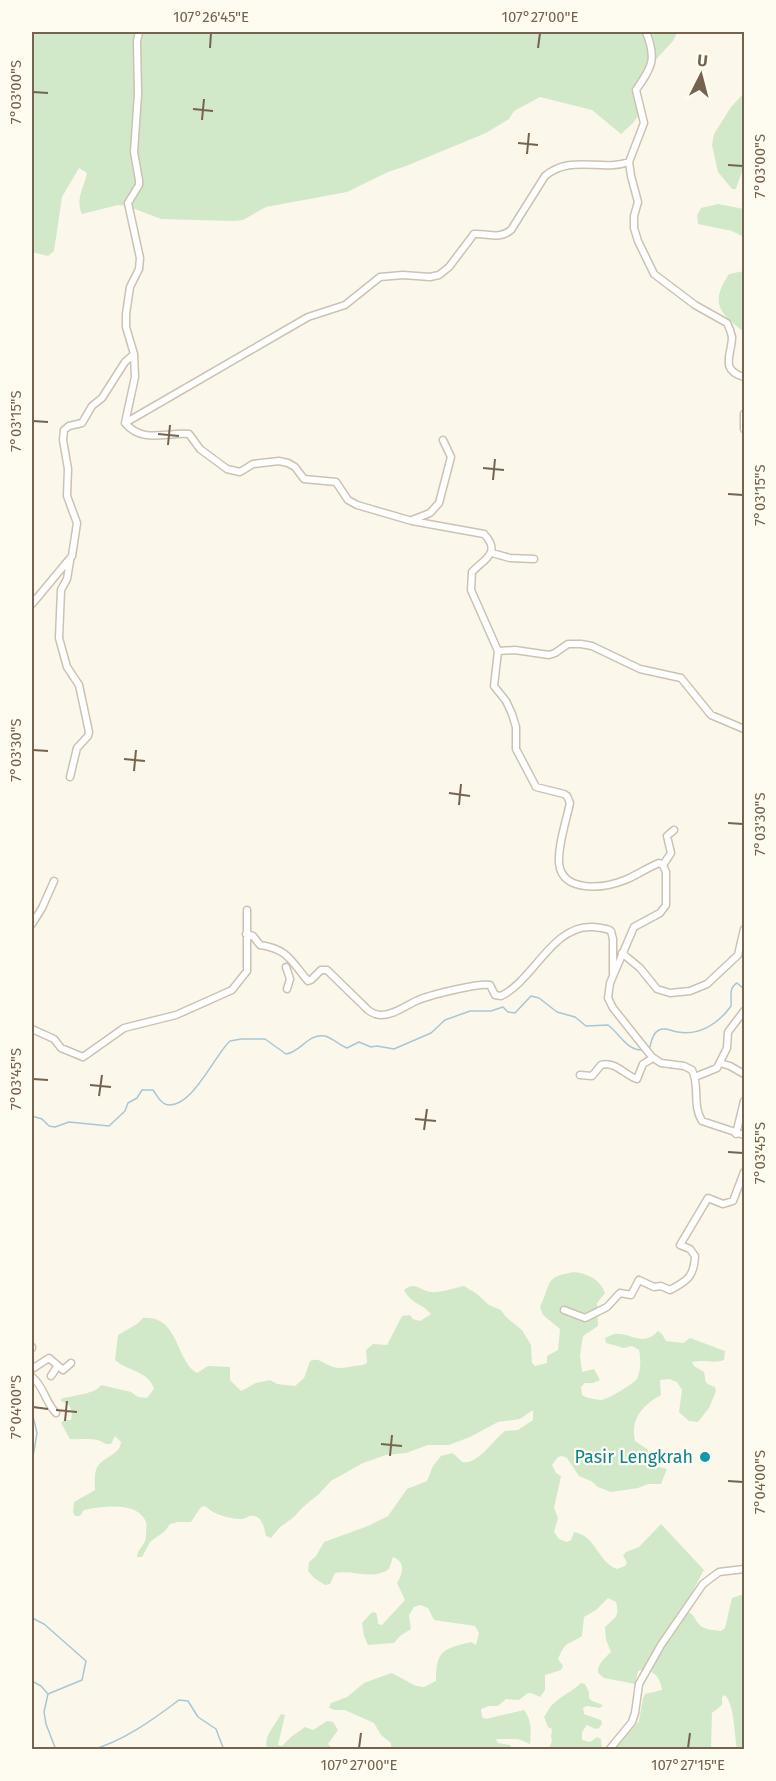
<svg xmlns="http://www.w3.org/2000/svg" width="776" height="1781" font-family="'Fira Sans',sans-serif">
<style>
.green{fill:#d1e9c9}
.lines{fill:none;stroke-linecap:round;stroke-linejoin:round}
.stream{stroke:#a7c6d6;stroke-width:1.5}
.minor-casing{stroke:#cdc2b1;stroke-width:9}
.minor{stroke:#fff;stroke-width:6}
.ticks{fill:none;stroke:#75634f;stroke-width:2}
.culture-dot{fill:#0f9aa8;stroke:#fefbf1;stroke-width:2}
.labels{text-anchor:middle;stroke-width:4.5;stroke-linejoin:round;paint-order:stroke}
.culture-label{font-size:18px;fill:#0d838f;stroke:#fefbf1;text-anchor:end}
.neatline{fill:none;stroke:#75634f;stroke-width:2}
.ticks-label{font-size:15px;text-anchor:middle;fill:#75634f}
</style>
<rect width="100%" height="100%" fill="#fbf8eb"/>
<path class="green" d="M32,32h644l1,1 -4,8 -35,38 -4,8 -1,9 6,19 -6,8 -12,11 -29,-24 -52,-13 -26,14 -5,8 -23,14 -80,33 -18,6 -41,20 -81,15 -23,13 -9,1 -73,-2 -34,-13 -9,-1 -36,9c-7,-15 2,-26 5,-41l-8,-5 -17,29 -8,54 -6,5 -16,-4z
M744,93v73l-8,23h-4l-14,-17 -6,-27 2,-11 17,-27z
M718,204l26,5v28l-12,-6 -34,-7 -1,-9 4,-7z
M744,271v61c-24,-19 -35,-28 -15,-58z
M574,1272c13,1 27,8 31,21l-8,10 1,23 -15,10 -3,19 2,17 12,-3 6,11 -7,3h-8l-4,4 1,8c4,3 12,4 18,5 6,1 33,-16 37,-21 4,-9 4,-20 2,-29l-7,-4 -8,2 -18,-5 -1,-5c3,-1 6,-3 9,-4 17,-2 28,14 44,-3l4,3 4,7 17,2 7,-5 35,13 -1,9c-9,4 -21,-1 -32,2l2,4 10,6c3,11 -2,10 11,15l1,4 -7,17 -11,14 -9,-1 -10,-9 3,-22 -5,-8 -8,-3 -9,1 1,15c-18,10 -31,24 -26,46l12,8 6,16 14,4 -6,15h-13l-10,4 -27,4 -13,-5 -7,-6 -12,-5 -12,-18 -5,-2 -4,1 -6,8 4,8 5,3 -7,32 4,10 -4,14 5,7 8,3 4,-2 3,-8c23,4 23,30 43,37l8,-3 2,-3 -4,-8 3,-3 13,-5 22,-23 43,46 -21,39c15,7 9,9 18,17 4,4 15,4 20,5l4,-3 7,-30 12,-4v155h-7c-3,-15 -2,-43 -12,-54l-3,2v8l-10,8 -1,36h-97l25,-28 4,-23 2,-4 17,-4c-1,-12 -11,-24 -24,-19l-3,13 -31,-6 -6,-5c-1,-9 7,-15 13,-21l-5,-12 -1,-13c10,-10 15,-10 11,-25l-8,-4 -12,12 -12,7 -2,19c-15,10 -15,3 -24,23l5,7 -2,4 -16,5v15l-5,7c-14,-7 -11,-4 -21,3l-13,-1 -8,7h-9l-8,3 1,8 4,2 38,-9c8,11 7,21 6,34l-12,-5h-22l2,4 12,2 2,4h-121v-6l-10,-8 -7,-12 -29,-13h-10l-6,-2 2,-5 16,-6 17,-14 27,-10c12,4 21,14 33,14l12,-6c0,-32 8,-32 35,-39l5,3 3,-12 -4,-7 -41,-6 -6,-12 -8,-3 -6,2 -5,8 2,14 -11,7 -6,7 -26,2 -4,-9 -2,-13 9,-10 4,-1 2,3 1,9 4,1 23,-25 -8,-17c6,-10 9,-21 -4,-26l-4,12c-18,12 -35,0 -54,4l-5,11 -5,1 -11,-7 -6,-7 1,-9 7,-6 8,-14 44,-16 20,-10 19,-27 20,-8 6,-15 8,-10 11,-3c4,2 8,8 11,9 15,3 32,-24 42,-31l13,-1 15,-10v-10l-13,9 -22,3 -28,15 -21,8h-21l-22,8 -20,2 -23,8 -32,18 -12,13 -16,13 -9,10 -15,11 -8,10 -5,-2c-2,-9 -4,-22 -16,-20 -3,1 -6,3 -9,3 -12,0 -28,-5 -36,-13l-4,1 -10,15h-13l-8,2 -5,7 -15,11 -8,15h-5c0,-8 9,-12 9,-21 0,-3 1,-11 0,-14 -9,-22 -45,-15 -62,-12l-4,6h-5l-2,-4 1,-10 21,-12c0,-6 -1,-14 1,-20 4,-13 24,-14 25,-28l-6,-6 -4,8c-7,1 -8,-3 -14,-4 -8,-2 -19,0 -27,-1l-9,-16 3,-3h7l1,-8 -3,-7 -8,-4v-2c12,-4 35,-5 40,-14l30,7 7,5 9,1 7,-9c-5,-18 -27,-18 -39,-29l3,-25 19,-11 6,-6c36,-3 33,44 54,55l11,-7 22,1v13l11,11 15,-8 14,-3 7,4 18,2 9,-8 6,-17c10,-4 13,3 23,6 9,3 20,-2 30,-2l4,-2 -1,-13 7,-6 14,1 15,-29 8,-1 3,4 7,2 11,-7c-8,-10 -21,-11 -27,-24 11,-9 15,0 26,2 11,1 23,-4 34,-6l13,8 12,11 12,5 5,7 16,13 9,15 1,18 3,3 12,-3v-7l11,-6 2,-21 -17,-14 -3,-8c12,-25 4,-30 34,-35z
M581,1683l4,1 4,8v6l3,3 11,4 -3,3 -13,-2 -4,2 1,6 17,6 1,4 -3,4 -4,1 -8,-4 -5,7v8l8,2 7,-5 4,2 1,10h-53l3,-8 -1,-4 1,-8 -4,-2 -4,-10c3,-4 5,-10 9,-13 9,-9 19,-12 28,-21z
M281,1714l4,1 -7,30 4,1 9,-9 14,-10 8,3 14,-9 6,1 5,8 -10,14 5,5h-66c-4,-13 8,-23 14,-35z"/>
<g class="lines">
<path class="stream" d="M647,1048l3,-1c1,-6 3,-14 9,-17 6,-3 12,1 19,2 22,4 41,-9 53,-26 1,-8 -3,-18 6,-23l7,6
M32,1116l10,3 7,7 6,1 14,-5 40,4 16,-15 3,-8 9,-5 5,-8h11c4,5 6,11 12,14 25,9 50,-50 65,-63l11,-2h24l21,15c15,-2 22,-21 39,-18 7,2 15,9 22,12l12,-6 12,5 6,-1 17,3 37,-16 14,-13 25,-9h21l12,-4 5,5 7,1 16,-17 8,2 18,14 18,5 11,9 22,-1c12,9 19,26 35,25
M32,1412l5,21 -5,30
M32,1613l2,6 10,5 42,37 -4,19 -34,14
M32,1681l9,5 7,8 -4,18 2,12 10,26
M91,1750c31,-8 63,-31 88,-50l9,1 10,16 18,12 8,21"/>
<g class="minor-casing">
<path id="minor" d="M646,32c11,27 6,35 -10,58l8,33 -15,39 2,14 7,26 -4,14v12l4,13 16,33 41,31 32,18c2,4 4,9 5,14 0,17 -13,33 12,40
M134,354l1,23 -10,46c18,21 40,9 64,11l11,15 27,20 13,3 13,-8 26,-3 9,2 7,4 9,12 32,3 12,18 9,5 55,16 72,13c18,19 0,25 -12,38l-1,18 27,61 -4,35 12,15 6,13 4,13v22l20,38 28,7 3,2 3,7c-4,19 -12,41 -11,60 3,31 46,25 66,17 12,-5 22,-12 34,-17l4,2 3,7v33l-6,8 -26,14 -24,56 -2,15 5,10 39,49 9,6 23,3 8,4c8,15 0,36 10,51l42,14
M744,414v15
M125,423l183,-106 37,-12 35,-28 23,-2 27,2 9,-2 10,-8 25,-33c14,-1 25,6 37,-4l34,-54c26,-22 56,-4 84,-14
M412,520l18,-7 9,-10 12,-46 -8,-17
M492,553l18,5 24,1
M70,561l-3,18 -6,11 -2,48 8,29 12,18 10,47 -1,4 -11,12 -7,29
M32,604l40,-48 5,-33 -10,-27 1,-27 -5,-29 1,-10 5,-4 13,-3 10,-17 10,-8 23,-36 9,-8 -8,-27v-13l4,-27 9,-18 1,-11 -12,-55 11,-18v-5l-5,-28 4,-58 -1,-53 2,-9
M498,651l17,-1 34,5 6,-2 13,-9h13l11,2 48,23 41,9 30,37 33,14
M663,865l8,-12 -4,-17 7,-6
M32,924l10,-16 12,-27
M246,934l7,2 7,9c28,4 31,16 48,36l3,-1 10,-10h6l41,40c4,3 8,5 13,5 13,0 24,-9 35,-14 13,-6 62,-18 74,-16l5,10 6,1c33,-16 52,-72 92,-69 7,1 13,1 18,4l2,8v34
M622,953l18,15 17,21 13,4 20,-2 17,-7 31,-29 6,-26
M286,967l4,12 -3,10
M32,1029l22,10 7,9 22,9 41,-29 52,-13 56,-25 15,-19v-61
M720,1063l10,3 14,8
M580,1075l12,1 9,-11c15,-4 23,10 36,14l6,-15 10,-6
M695,1077l22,-9 10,-20 1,-16 16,-21
M736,1134l8,-33
M564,1310l21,8 22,-11 13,-14 11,2 8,-15 15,7 7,-1 9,4c17,-9 24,-13 25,-34l-5,-7 -10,-4 28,-47 15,6 10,-3 11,-29
M32,1348v-1
M32,1369l17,-11 14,12 8,-7
M51,1376l6,-9
M32,1377c12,9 13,25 24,36
M609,1750l23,-28 3,-9 4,-29 22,-39 42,-61 16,-12 25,-3"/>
</g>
<use href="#minor" class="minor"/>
</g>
<path class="ticks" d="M210,48l1,-15M538,48l2,-15M33,92l15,1M193,109l20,2M202,120l2,-21M518,143l20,2M527,154l2,-21M728,165l15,1M33,421l15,1M158,434l21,2M168,445l2,-20M483,468l21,2M493,480l2,-21M728,494l15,1M33,750l15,1M124,759l21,2M134,771l2,-21M449,793l21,3M459,805l2,-21M728,823l15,1M33,1079l15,1M90,1085l21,2M99,1096l3,-21M415,1119l21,2M424,1130l3,-21M728,1152l15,1M33,1407l15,2M56,1410l21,2M65,1421l2,-20M381,1444l21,2M390,1456l2,-21M728,1481l15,1M359,1748l2,-15M688,1748l2,-15"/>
<circle class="culture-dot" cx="705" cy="1457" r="6"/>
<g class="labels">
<g class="culture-label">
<text x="693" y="1463">Pasir Lengkrah</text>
</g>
</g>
<rect width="776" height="1781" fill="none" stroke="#fefbf1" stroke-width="66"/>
<g transform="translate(701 75) rotate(6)" stroke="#fefbf1" stroke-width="4.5" paint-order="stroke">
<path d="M0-4.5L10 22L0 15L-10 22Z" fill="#75634f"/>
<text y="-9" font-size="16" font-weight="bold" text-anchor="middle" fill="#75634f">U</text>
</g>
<rect x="33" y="33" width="710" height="1715" class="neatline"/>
<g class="ticks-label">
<text x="211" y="22">107°26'45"E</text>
<text x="540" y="22">107°27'00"E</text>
<text transform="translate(16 92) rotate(-90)" y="5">7°03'00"S</text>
<text transform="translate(760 166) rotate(-90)" y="5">7°03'00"S</text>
<text transform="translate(16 421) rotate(-90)" y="5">7°03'15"S</text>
<text transform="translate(760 495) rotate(-90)" y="5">7°03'15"S</text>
<text transform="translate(16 750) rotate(-90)" y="5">7°03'30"S</text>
<text transform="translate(760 824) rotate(-90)" y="5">7°03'30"S</text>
<text transform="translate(16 1079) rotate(-90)" y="5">7°03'45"S</text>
<text transform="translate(760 1153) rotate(-90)" y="5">7°03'45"S</text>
<text transform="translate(16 1407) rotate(-90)" y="5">7°04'00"S</text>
<text transform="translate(760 1482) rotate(-90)" y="5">7°04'00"S</text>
<text x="359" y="1770">107°27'00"E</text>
<text x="688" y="1770">107°27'15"E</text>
</g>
</svg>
